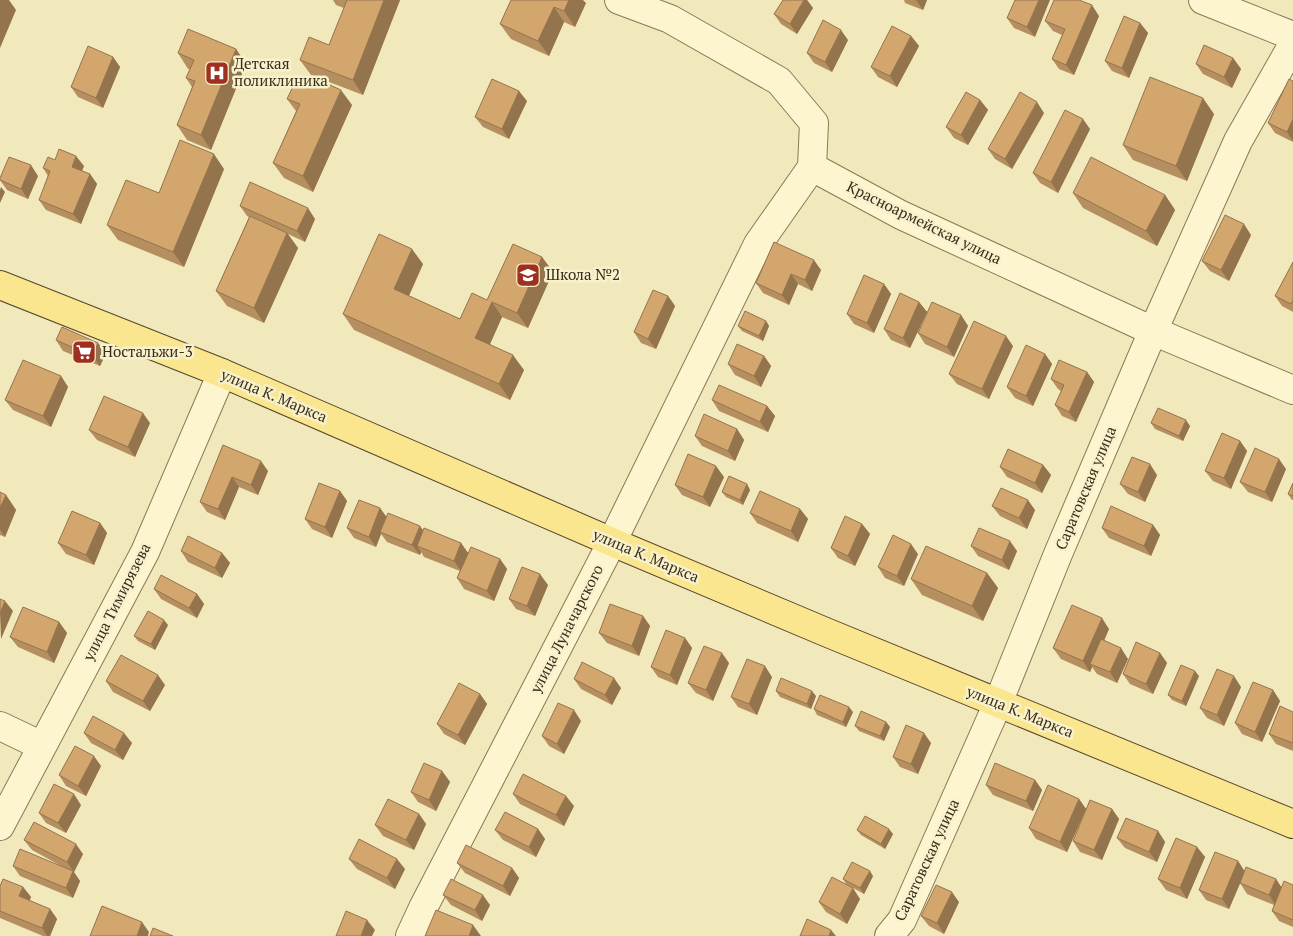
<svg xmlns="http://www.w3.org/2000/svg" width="1293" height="936" font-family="'PT Serif',serif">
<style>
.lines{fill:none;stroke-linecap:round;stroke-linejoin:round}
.minor-casing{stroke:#8b7854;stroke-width:30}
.major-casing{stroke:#574529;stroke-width:30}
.minor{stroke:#fcf5d0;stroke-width:28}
.major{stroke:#f9e68f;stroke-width:28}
.wall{fill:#b58f5f}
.shaded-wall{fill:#94744d}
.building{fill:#d3a66e;stroke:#94744d}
.labels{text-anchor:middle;stroke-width:5;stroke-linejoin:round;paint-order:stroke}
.poi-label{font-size:15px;fill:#382d1a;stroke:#f8f1cc;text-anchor:start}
.street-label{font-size:15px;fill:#382d1a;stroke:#f8f1cc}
</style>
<rect width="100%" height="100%" fill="#f1e9bc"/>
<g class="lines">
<g class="minor-casing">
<path id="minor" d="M619,0l51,19 109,62 35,42 -2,44 89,48 252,116 140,59
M1203,0l90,36
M0,726l42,20
M0,826l145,-274 77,-179
M410,936l13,-28 189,-366 146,-298 54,-77
M889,936l13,-16 96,-217 60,-149 95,-223 85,-190 55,-97"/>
</g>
<g class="major-casing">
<path id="major" d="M0,285l222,88 390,169 216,91 465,191"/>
</g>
<use href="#minor" class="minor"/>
<use href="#major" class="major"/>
</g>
<path class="wall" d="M333,0h67l-37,95 -52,-20 -11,-15 29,-15 15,-37 -8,-3z
M511,0l75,3 -11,24 -11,-5 -15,34 -38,-17 -11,-15z
M783,0h24l6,8 -16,26 -16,-10 -7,-10z
M904,0h23l-4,10 -18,-7z
M1015,0l20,37 -21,-9 -7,-10z
M1099,16l-25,59 -15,-6 -7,-10 10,-24 -9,-4 -8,-10z
M1140,23l8,10 -19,45 -17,-7 -7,-10z
M911,36l8,10 -22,41 -19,-10 -7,-10z
M848,40l-16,32 -18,-9 -7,-10z
M236,49l10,15 -35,86 -24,-10 -10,-15 15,-38 -6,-9 4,-9h-2l-10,-16z
M113,57l7,10 -17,41 -25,-11 -7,-10z
M1233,58l8,11 -9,19 -29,-14 -7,-10z
M1293,81v61l-18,-9 -7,-10z
M287,99l65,6 -39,87 -29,-14 -11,-15 23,-52z
M980,100l8,10 -20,35 -14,-7 -8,-11z
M527,101l-18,38 -26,-12 -8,-10z
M1044,113l-32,56 -17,-10 -7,-10z
M1214,114l-27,67 -54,-21 -10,-15z
M1090,129l-32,64 -18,-10 -7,-10z
M55,160l29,6 -2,5 8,3 7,10 -16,40 -35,-14 -7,-10 9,-24 -5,-8z
M224,169l-40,98 -66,-27 -11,-15 52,-32z
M38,176l-10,23 -21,-9 -7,-10v-2z
M1073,193l92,2 10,15 -18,36 -74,-38z
M240,206l75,13 -10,23 -17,-8 10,14 -34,75 -37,-17 -11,-15 33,-74 -2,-1z
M1251,235l-22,46 -19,-10 -8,-10z
M774,242l47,28 -9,21 -14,-7 -9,21 -26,-12 -7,-10z
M542,257l11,15 -25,56 -26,-11 -12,27 34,26 -14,30 -156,-70 -11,-16 80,-50 -14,32 51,23 27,-19z
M1293,262v50l-11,-6 -7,-10z
M884,284l7,10 -17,39 -20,-9 -7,-10z
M668,296l7,10 -19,43 -15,-6 -7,-11z
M919,302l8,10 -17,36 -19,-8 -7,-11z
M961,315l7,11 -14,31 -29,-13 -7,-11z
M766,321l3,5 -6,15 -21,-10 -4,-5z
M56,340l50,13 -6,13 -37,-15z
M1013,346l-24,53 -32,-15 -8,-10z
M1045,354l7,10 -19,42 -18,-8 -8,-11z
M764,356l7,10 -10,21 -26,-12 -7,-11z
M1087,372l7,10 -18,40 -14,-6 -7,-11 6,-14 -3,-2 -7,-10z
M61,376l7,11 -17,40 -38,-17 -8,-10z
M712,400l55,6 8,10 -7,16 -49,-21z
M150,423l-15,34 -38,-17 -8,-10z
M1151,423l39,3 -7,15 -28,-12z
M737,429l7,11 -9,21 -33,-15 -7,-10z
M1240,441l7,10 -16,38 -18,-8 -8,-10z
M223,445l45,26 -10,24 -19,-8 -14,33 -18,-8 -7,-10z
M1043,465l8,10 -9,18 -35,-16 -7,-10z
M1286,469l-14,33 -24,-10 -8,-10z
M1157,475l-12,27 -17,-8 -8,-10z
M724,477l-14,30 -28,-12 -7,-10z
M1293,483v17h-1l-4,-6z
M747,484l3,6 -7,15 -17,-8 -4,-5z
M340,491l7,10 -15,37 -20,-9 -7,-10z
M0,492l6,3 10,15 -11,27 -5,-2z
M992,506l43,4 -8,19 -27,-13z
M380,508l6,9 37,13 38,13 7,10 32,6 7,10 -13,32 -30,-12 -7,-11 3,-7 -36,-14 -3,-5 -1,3 -33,-13 -6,-8 -5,13 -22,-9 -7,-10z
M800,509l8,10 -10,23 -41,-19 -7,-10z
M100,523l7,10 -13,32 -28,-11 -8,-11z
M862,524l8,10 -15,32 -17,-8 -7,-10z
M1153,525l7,10 -9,21 -42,-18 -7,-10z
M971,546l46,5 -8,19 -31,-14z
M181,551l41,2 8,10 -8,15 -34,-16z
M918,554l-14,32 -19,-8 -7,-11z
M987,573l11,15 -15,33 -61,-26 -11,-16z
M548,585l-13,31 -19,-7 -7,-10z
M154,589l43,5 7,10 -7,14 -36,-19z
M643,616l7,10 -11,30 -32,-13 -8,-10z
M59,622l8,11 -13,30 -36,-16 -8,-10z
M168,625l-13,25 -17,-9 -4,-5z
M1109,629l-5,12 24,18 -11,24 -20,-9 -5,-7 -2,5 -29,-13 -8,-11z
M685,638l7,10 -15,37 -19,-8 -7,-10z
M1160,653l7,10 -14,31 -23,-10 -7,-10z
M729,663l-16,38 -17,-8 -8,-10z
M1199,676l-13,30 -14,-6 -4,-5z
M772,677l-15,38 -19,-8 -7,-10z
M574,679l47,9 -9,17 -31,-16z
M106,681l59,4 -15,26 -37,-19z
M1241,687l-17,39 -17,-8 -7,-10z
M1273,690l7,11 -18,41 -20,-8 -7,-11z
M776,691l40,5 -5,13 -31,-12z
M480,694l7,10 -22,41 -21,-11 -7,-10z
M814,709l39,3 -7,15 -29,-12z
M1293,712v39l-17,-7 -7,-10z
M581,721l-17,33 -15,-8 -7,-10z
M886,722l4,5 -6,14 -25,-10 -4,-5z
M84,733l48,10 -9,17 -32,-17z
M931,743l-13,31 -18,-7 -7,-10z
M101,766l-15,30 -20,-10 -7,-11z
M442,771l8,11 -14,29 -18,-9 -7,-10z
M1035,780l7,10 -9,21 -40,-16 -7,-10z
M513,794l61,12 -10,20 -44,-22z
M1079,799l7,10 -19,43 -31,-13 -7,-11z
M81,805l-15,28 -20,-10 -7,-10z
M1112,809l7,10 -17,41 -22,-8 -7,-11z
M419,814l7,10 -12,26 -31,-14 -8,-11z
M538,829l7,10 -9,18 -33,-17 -8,-10z
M857,830l36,4 -8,15 -24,-14z
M1158,831l7,11 -8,20 -32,-14 -8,-10z
M24,840l59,14 -9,18 6,9 -7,17 -53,-22 -7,-10 52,2 -33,-18z
M1197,847l8,10 -18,42 -21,-9 -8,-11z
M349,859l56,10 -10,20 -38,-20z
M1238,861l7,11 31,7 6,9 11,-3v42l-14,-6 -7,-10 2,-6 -27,-11 -7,-11 3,-7 -14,33 -23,-9 -7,-10z
M457,863l55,5 7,10 -9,18 -45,-23z
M873,876l-9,18 -18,-10 -3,-5z
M0,886l23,1 8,10 -2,4 21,8 7,10 -7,17h-7l-43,-18z
M443,895l47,10 -8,16 -31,-16z
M860,899l-13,25 -21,-12 -7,-10z
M959,902l-15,32 -15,-8 -8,-10z"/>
<path class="shaded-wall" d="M0,0h9l7,10 -16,38z
M384,0h16l-37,95 -10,-15z
M569,0h14l3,3 -11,24 -11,-16z
M804,0h3l6,8 -16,26 -7,-10z
M916,0h11l-4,10z
M1039,0h11l-15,37 -8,-10z
M1092,5l7,11 -25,59 -8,-10z
M554,7l10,15 -15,34 -11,-15z
M1140,23l8,10 -19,45 -7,-10z
M841,30l7,10 -16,32 -7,-10z
M911,36l8,10 -22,41 -7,-11z
M236,49l10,15 -35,86 -10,-15z
M113,57l7,10 -17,41 -7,-10z
M1233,58l8,11 -9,19 -8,-11z
M341,90l11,15 -39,87 -10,-16z
M519,91l8,10 -18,38 -7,-10z
M1203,98l11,16 -27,67 -11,-15z
M980,100l8,10 -20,35 -7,-10z
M1037,102l7,11 -32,56 -7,-10z
M1083,119l7,10 -32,64 -7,-11z
M1293,119v22l-6,-9z
M214,154l10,15 -40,98 -11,-15z
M76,156l8,10 -5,11 -7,-10z
M31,165l7,11 -10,23 -7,-10z
M90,174l7,10 -16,40 -8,-10z
M1,187l4,5 -5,11v-13z
M1165,195l10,15 -18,36 -11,-15z
M308,208l7,11 -10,23 -8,-11z
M1244,224l7,11 -22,46 -8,-11z
M287,233l11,15 -34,75 -10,-15z
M412,249l11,15 -18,40 -11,-15z
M542,257l11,15 -25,56 -11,-15z
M814,260l7,10 -9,21 -7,-11z
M791,274l7,10 -9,21 -7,-10z
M884,284l7,10 -17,39 -7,-10z
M668,296l7,10 -19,43 -8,-10z
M492,302l10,15 -16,36 -11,-15z
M919,302l8,10 -17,36 -7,-10z
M961,315l7,11 -14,31 -7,-10z
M766,321l3,5 -6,15 -4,-5z
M1006,336l7,10 -24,53 -7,-10z
M98,343l8,10 -6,13 -8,-10z
M1045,354l7,10 -19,42 -7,-10z
M513,355l11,15 -14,30 -11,-16z
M764,356l7,10 -10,21 -7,-11z
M1087,372l7,10 -18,40 -7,-10z
M61,376l7,11 -17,40 -8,-11z
M767,406l8,10 -7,16 -8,-10z
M143,413l7,10 -15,34 -7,-10z
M1186,420l4,6 -7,15 -4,-5z
M737,429l7,11 -9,21 -7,-10z
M1240,441l7,10 -16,38 -7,-11z
M1279,459l7,10 -14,33 -7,-10z
M261,461l7,10 -10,24 -7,-10z
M1150,464l7,11 -12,27 -7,-10z
M1043,465l8,10 -9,18 -7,-10z
M716,466l8,11 -14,30 -7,-10z
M232,477l7,10 -14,33 -7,-11z
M747,484l3,6 -7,15 -3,-5z
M340,491l7,10 -15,37 -7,-11z
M6,495l10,15 -11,27 -5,-7v-22z
M1028,500l7,10 -8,19 -8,-11z
M380,508l8,11 -8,13 1,2 -5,13 -7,-10z
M800,509l8,10 -10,23 -7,-11z
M100,523l7,10 -13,32 -8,-10z
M862,524l8,10 -15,32 -7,-10z
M1153,525l7,10 -9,21 -7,-10z
M420,526l7,10 -10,10 4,6 -1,3 -8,-10z
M1010,541l7,10 -8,19 -7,-10z
M461,543l7,10 -7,18 -7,-10z
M911,544l7,10 -14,32 -7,-10z
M222,553l8,10 -8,15 -7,-10z
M500,559l7,10 -13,32 -7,-10z
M987,573l11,15 -15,33 -11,-15z
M540,574l8,11 -13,31 -8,-10z
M197,594l7,10 -7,14 -8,-10z
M5,601l8,10 -12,28 -1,-26z
M643,616l7,10 -11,30 -7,-10z
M1102,618l7,11 -16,36 -3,-1 2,3 -2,5 -7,-11z
M164,620l4,5 -13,25 -4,-6z
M59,622l8,11 -13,30 -7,-11z
M685,638l7,10 -15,37 -7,-10z
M1121,648l7,11 -11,24 -7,-11z
M722,653l7,10 -16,38 -7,-11z
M1160,653l7,10 -14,31 -7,-10z
M765,666l7,11 -15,38 -8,-11z
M1195,671l4,5 -13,30 -4,-5z
M158,675l7,10 -15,26 -7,-10z
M1234,676l7,11 -17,39 -7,-11z
M614,678l7,10 -9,17 -7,-10z
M1273,690l7,11 -18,41 -7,-10z
M812,691l4,5 -5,13 -4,-5z
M480,694l7,10 -22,41 -7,-10z
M849,707l4,5 -7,15 -3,-5z
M574,710l7,11 -17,33 -7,-10z
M886,722l4,5 -6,14 -4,-5z
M124,733l8,10 -9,17 -8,-10z
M924,733l7,10 -13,31 -7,-10z
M94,756l7,10 -15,30 -8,-10z
M442,771l8,11 -14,29 -7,-11z
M1035,780l7,10 -9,21 -7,-10z
M74,794l7,11 -15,28 -8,-10z
M566,796l8,10 -10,20 -8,-11z
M1079,799l7,10 -19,43 -7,-10z
M1112,809l7,10 -17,41 -8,-10z
M419,814l7,10 -12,26 -8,-10z
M538,829l7,10 -9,18 -7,-10z
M889,829l4,5 -8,15 -4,-5z
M1158,831l7,11 -8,20 -8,-10z
M76,844l7,10 -9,18 -7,-10z
M1197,847l8,10 -18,42 -7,-11z
M397,859l8,10 -10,20 -8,-11z
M1238,861l7,11 -16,37 -7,-10z
M512,868l7,10 -9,18 -7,-10z
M73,871l7,10 -7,17 -7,-10z
M870,871l3,5 -9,18 -4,-6z
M1276,879l7,11 -7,16 -7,-11z
M23,887l8,10 -4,10 -8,-11z
M853,888l7,11 -13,25 -7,-10z
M952,892l7,10 -15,32 -7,-11z
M483,895l7,10 -8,16 -7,-11z
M50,909l7,10 -7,17h-3l-5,-8z
M367,920l8,10 -3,6h-11z
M142,922l7,10 -1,4h-11z
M473,925l8,11h-12z
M831,930l5,6h-7z"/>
<path class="building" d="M347,0h37l-31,80 -53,-20 9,-23 20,8z
M511,0h58l-5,11 -10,-4 -16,34 -38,-17z
M783,0h21l-14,24 -16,-10z
M1015,0h24l-12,27 -20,-9z
M1054,0h25l13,5 -26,60 -14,-6 13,-30 -20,-8z
M1124,16l16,7 -18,45 -17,-7z
M823,20l18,10 -16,32 -18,-9z
M892,26l19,10 -21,40 -19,-9z
M188,29l48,20 -35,86 -24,-10 18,-44 -9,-3 8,-18 -16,-7z
M1204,45l29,13 -9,19 -28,-13z
M88,46l25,11 -17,41 -25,-11z
M312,77l29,13 -38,86 -30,-13 27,-59 -13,-5 9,-19 12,6z
M1150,77l53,21 -27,68 -53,-21z
M492,79l27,12 -17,38 -27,-12z
M1289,79l4,2v38l-6,13 -19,-9z
M966,92l14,8 -19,35 -15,-8z
M1020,92l17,10 -32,57 -17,-10z
M1065,110l18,9 -32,63 -18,-9z
M180,140l34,14 -41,98 -66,-27 19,-45 33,13z
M59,149l17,7 -4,11 18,7 -17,40 -34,-14 11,-29 -7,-3 5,-11 7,3z
M9,157l22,8 -10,24 -21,-9v-2z
M1091,157l74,38 -19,36 -73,-38z
M250,182l58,26 -11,23 -57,-25z
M1225,215l19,9 -23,46 -19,-9z
M250,216l37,17 -33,75 -38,-17z
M379,234l33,15 -18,40 66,30 12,-26 15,7 26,-56 29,13 -25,56 -25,-11 -17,36 38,17 -14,29 -156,-70z
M774,242l40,18 -9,20 -14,-6 -9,21 -26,-12z
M1293,262v38l-2,4 -16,-8z
M864,275l20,9 -17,39 -20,-9z
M653,290l15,6 -20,43 -14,-7z
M900,293l19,9 -16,36 -19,-9z
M932,302l29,13 -14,32 -29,-14z
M745,311l21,10 -7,15 -21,-10z
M974,321l32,15 -24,53 -33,-15z
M62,327l36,16 -6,13 -36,-16z
M737,344l27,12 -10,20 -26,-12z
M1026,345l19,9 -19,42 -19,-9z
M23,360l38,16 -18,40 -38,-16z
M1059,360l28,12 -18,40 -14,-7 9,-20 -13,-6z
M719,385l48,21 -7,16 -48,-22z
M104,396l39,17 -15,34 -39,-17z
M1158,408l28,12 -7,16 -28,-13z
M704,414l33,15 -9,22 -33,-15z
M1222,433l18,8 -16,37 -19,-7z
M223,445l38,16 -10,24 -19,-8 -14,32 -18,-7z
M1255,448l24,11 -14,33 -25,-10z
M1008,449l35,16 -8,18 -35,-16z
M688,454l28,12 -13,31 -28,-12z
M1132,457l18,7 -12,28 -18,-8z
M729,476l18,8 -7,16 -18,-8z
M319,483l21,8 -15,36 -20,-8z
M1293,483v13l-5,-2z
M1001,488l27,12 -9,18 -27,-12z
M760,491l40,18 -9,22 -41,-18z
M0,492l6,3 -6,13z
M359,500l21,8 -11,29 -22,-9z
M1111,506l42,19 -9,21 -42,-18z
M72,511l28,12 -14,32 -28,-12z
M388,513l32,13 -8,19 -32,-13z
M845,516l17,8 -14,32 -17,-8z
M424,528l37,15 -7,18 -37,-15z
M979,528l31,13 -8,19 -31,-14z
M893,535l18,9 -14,32 -19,-9z
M188,536l34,17 -7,15 -34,-17z
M926,546l61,27 -15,33 -61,-27z
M471,547l29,12 -13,32 -30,-13z
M522,567l18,7 -13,32 -18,-7z
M161,575l36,19 -8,14 -35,-19z
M0,599l5,2 -5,12z
M610,604l33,12 -11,30 -33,-13z
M1072,605l30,13 -19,43 -30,-13z
M23,607l36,15 -12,30 -37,-15z
M148,611l16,9 -13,24 -17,-8z
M666,630l19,8 -15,37 -19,-8z
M1101,639l20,9 -11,24 -20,-8z
M1136,642l24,11 -14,31 -23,-10z
M704,646l18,7 -16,37 -18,-7z
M121,655l37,20 -15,26 -37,-20z
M747,659l18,7 -16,38 -18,-7z
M582,662l32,16 -9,17 -31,-16z
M1181,665l14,6 -13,30 -14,-6z
M1217,669l17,7 -17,39 -17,-7z
M781,678l31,13 -5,13 -31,-13z
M1253,682l20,8 -18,42 -20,-9z
M459,683l21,11 -22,41 -21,-11z
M820,695l29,12 -6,15 -29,-13z
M558,703l16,7 -17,34 -15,-8z
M1280,706l13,6v31l-24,-9z
M861,711l25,11 -6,14 -25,-10z
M93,716l31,17 -9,17 -31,-17z
M906,725l18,8 -13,31 -18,-7z
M75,746l19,10 -16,30 -19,-11z
M424,763l18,8 -13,29 -18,-8z
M995,763l40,17 -9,21 -40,-16z
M523,774l43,22 -10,19 -43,-21z
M54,784l20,10 -16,29 -19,-10z
M1048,785l31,14 -19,43 -31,-14z
M388,799l31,15 -13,26 -31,-15z
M1090,800l22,9 -18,41 -21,-9z
M505,812l33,17 -9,18 -34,-17z
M865,816l24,13 -8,15 -24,-14z
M1126,818l32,13 -9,21 -32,-14z
M34,822l42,22 -9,18 -43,-22z
M1176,838l21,9 -17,41 -22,-9z
M359,839l38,20 -10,19 -38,-19z
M466,845l46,23 -9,18 -46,-23z
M20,849l53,22 -7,17 -53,-22z
M1215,852l23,9 -16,38 -23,-9z
M852,862l18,9 -10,17 -17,-9z
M1246,867l30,12 -7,16 -29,-12z
M832,877l21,11 -13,26 -21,-12z
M3,879l20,8 -4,9 31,13 -8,19 -42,-17v-25z
M451,879l32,16 -8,15 -32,-15z
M1284,881l9,4v35l-21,-9z
M936,885l16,7 -15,31 -16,-7z
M102,906l40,16 -5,14h-47z
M436,910l37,15 -4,11h-44z
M346,911l21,9 -6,16h-25z
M807,919l24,11 -2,6h-29z
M153,928l20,8h-23z"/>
<defs>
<g id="hospital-square" transform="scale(1.25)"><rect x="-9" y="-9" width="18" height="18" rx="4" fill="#9f2f1f" stroke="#f8f1cc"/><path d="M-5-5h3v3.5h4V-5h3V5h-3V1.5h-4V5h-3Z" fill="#fff"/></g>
<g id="school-square" transform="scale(1.25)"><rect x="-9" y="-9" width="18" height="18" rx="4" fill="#9f2f1f" stroke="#f8f1cc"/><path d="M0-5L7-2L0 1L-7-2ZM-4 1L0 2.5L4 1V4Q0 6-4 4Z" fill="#fff"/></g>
<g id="supermarket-square" transform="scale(1.25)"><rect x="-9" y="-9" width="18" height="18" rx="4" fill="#9f2f1f" stroke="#f8f1cc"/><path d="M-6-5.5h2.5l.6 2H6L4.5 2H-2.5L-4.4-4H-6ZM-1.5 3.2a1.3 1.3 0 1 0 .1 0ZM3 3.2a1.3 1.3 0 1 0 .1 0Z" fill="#fff"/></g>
</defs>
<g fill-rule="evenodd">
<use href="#hospital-square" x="217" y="73"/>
<use href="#school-square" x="528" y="275"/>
<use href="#supermarket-square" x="84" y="352"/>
</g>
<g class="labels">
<g class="poi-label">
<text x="234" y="69">Детская<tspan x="234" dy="17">поликлиника</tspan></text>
<text x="546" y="280">Школа №2</text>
<text x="102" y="357">Ностальжи-3</text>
</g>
<g class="street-label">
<text transform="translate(924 223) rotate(26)" y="5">Красноармейская улица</text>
<text transform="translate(274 396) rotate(23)" y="5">улица К. Маркса</text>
<text transform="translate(1086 488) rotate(-67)" y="5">Саратовская улица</text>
<text transform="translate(646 556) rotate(23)" y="5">улица К. Маркса</text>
<text transform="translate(117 602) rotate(-63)" y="5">улица Тимирязева</text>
<text transform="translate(567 629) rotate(-63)" y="5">улица Луначарского</text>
<text transform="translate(1020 712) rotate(22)" y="5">улица К. Маркса</text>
<text transform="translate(927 860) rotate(-65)" y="5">Саратовская улица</text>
</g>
</g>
</svg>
